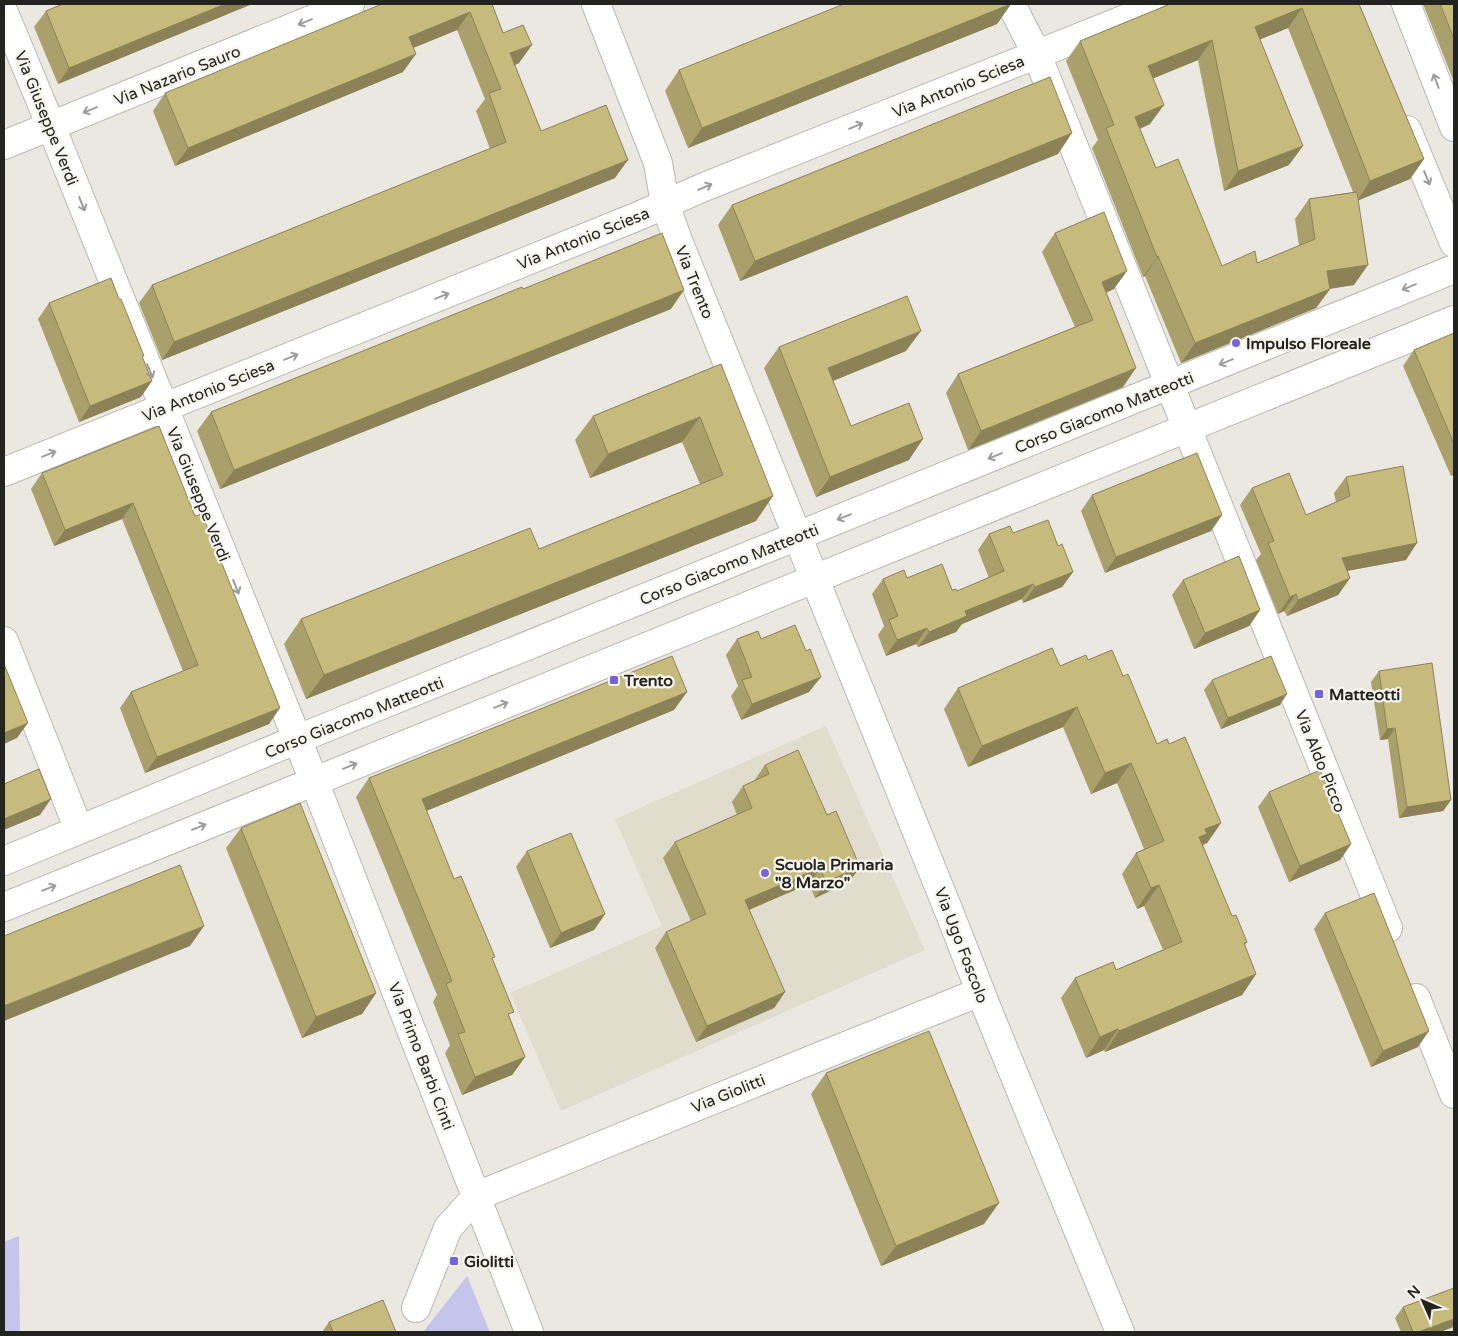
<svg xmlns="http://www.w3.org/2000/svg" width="1458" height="1336" font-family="'Varela Round',sans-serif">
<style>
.built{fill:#e0ddce}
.green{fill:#c5c4ea}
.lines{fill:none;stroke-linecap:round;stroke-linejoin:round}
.minor-casing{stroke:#b8b7b0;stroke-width:30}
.tertiary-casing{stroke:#b8b7b0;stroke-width:30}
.minor{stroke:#fff;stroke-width:28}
.tertiary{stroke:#fff;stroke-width:28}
.wall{fill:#aaa06b;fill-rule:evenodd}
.shaded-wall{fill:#8b8257}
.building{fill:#c6ba7c;stroke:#8b8257}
.oneway{stroke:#9c9c9b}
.poi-dot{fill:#7562dd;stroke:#f7f6ee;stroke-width:2}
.labels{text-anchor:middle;stroke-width:4.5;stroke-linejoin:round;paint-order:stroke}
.street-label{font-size:16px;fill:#232320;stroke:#f7f6ee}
.poi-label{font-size:16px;font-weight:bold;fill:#232320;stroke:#f7f6ee;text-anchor:start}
</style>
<rect width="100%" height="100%" fill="#eae8e1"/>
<path class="built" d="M826,726l99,224 -364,161 -51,-118 152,-67 -47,-107z"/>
<path class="green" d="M19,1236l1,96h-16v-90z
M467,1276l23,56h-67z"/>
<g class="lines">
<g class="minor-casing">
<path id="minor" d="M596,4l62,159 7,41 12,34 273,676 38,97 132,321
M1011,4l26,51 351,873
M1406,4l48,123
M4,13l47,113 263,655 215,551
M1407,130l47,113
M4,145l346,-141
M4,472l632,-255 68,-30 459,-183
M4,641l75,189
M1416,998l38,96
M416,1308l32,-80 29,-32 339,-138 164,-66"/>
</g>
<g class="tertiary-casing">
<path id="tertiary" d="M4,861l311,-129 1139,-463
M4,907l1450,-587"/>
</g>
<use href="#minor" class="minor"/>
<use href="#tertiary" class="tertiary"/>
</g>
<path class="wall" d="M63,4h189l-194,80 -24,-57 12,-16z
M492,4l11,29 16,30 -4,2 26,66 74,47 -453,182 -23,-57 13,-18 338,-136 -14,-38 9,-12 -28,-69 -44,18 -10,24 -228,94 -22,-55 12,-18z
M1011,4l-14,20 -309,124 -23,-57 14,-21z
M1170,4h189l65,155 -14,20 -52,21 -4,85 -24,4 -14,19 -135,55 -36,-87 -2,1 -51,-129 6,-8 -32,-79 14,-20zM1288,28l65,164 -44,7 -14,20 4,27 -42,17 -35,3 -66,-98 -16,-39 10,-5 3,-46 45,-18 26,131 65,-26 -29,-126z
M1423,4h31v78z
M1058,154l-318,127 -22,-56 14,-20z
M1055,233l59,56 -8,4 17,94 -155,63 -22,-57 12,-19 117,-47 -33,-75z
M523,289l148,20 -451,180 -23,-58 14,-19z
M49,303l93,55 -1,39 -62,25 -41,-103z
M1454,333v142l-3,1 -48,-110 11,-16z
M779,347l127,4 -73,30 18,45 58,34 -93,37 -52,-129z
M721,364l35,157 -450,178 -22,-55 17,-25 238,-70 161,-65 -18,-42 -92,36 -15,-38 18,-24z
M159,426l110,298 -124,49 -25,-65 11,-16 52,-21 -61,-152 -68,27 -23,-57 11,-16z
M1346,477l60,83 -59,11 3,7 -12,17 -51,21 -3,-5 -6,3 -22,-54 5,-6 -21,-49 12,-17 54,27 30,-13 -2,-9z
M1092,495l130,20 -11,16 -106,42 -24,-62z
M1013,533l45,13 15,26 -11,15 -39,16 -1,-4 -60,25 -6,8 -38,15 -2,-3 -30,12 -8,-21 6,-9 -12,-32 11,-15 74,12 32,-13 -11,-28 11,-16z
M1183,580l77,30 -11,16 -55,23 -22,-54z
M737,639l72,53 -68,28 -10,-24 7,-10 -12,-31z
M1088,660l35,16 34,68h12l52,79 -14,20 -4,2 29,71 15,26 -2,3 11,29 -14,21 -137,57 -1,-2 -18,8 -25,-60 14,-20 41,-8 47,-20 -19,-44 -7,3 -15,-35 14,-21 8,-4 -27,-66 -26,11 -28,-67 -95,40 -24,-58 14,-21z
M1379,671l72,129 -8,11 -44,7 -11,-79 -8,1 -9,-58z
M1212,680l68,25 -59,24 -17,-39z
M674,710l-248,101 28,68 39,81 17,58 15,39 -13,18 -50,20 -17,-42 5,-8 -17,-43 4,-7 -81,-198 13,-19z
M765,765l62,50 33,52 -11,15 -34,16 -6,-14 -60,26 36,82 -11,16 -78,34 -41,-94 11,-16 25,-11 -28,-63 12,-16 62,-27 -5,-13 11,-16 11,-5z
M1269,792l82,52 -11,16 -51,22 -31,-75z
M241,828l135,165 -14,21 -60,24 -76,-190z
M527,851l78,63 -11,16 -44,18 -34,-81z
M1325,913l93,134 -47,20 -57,-138z
M826,1073l158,151 -103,42 -70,-172z
M1403,1307l37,25h-39l-6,-14z
M329,1322l67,10h-74z"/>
<path class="shaded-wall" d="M225,4h27l-194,80 11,-16z
M1011,4l-14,20 -309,124 14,-20z
M1302,8l-14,20 -46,19 13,-20z
M470,12l-13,18 -61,25 13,-18z
M1212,40l-14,20 -63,26 13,-20z
M532,45l-13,18 -21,9 12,-19z
M416,54l-13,18 -228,94 13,-18z
M1164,105l-14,19 -29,13 14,-20z
M1072,133l-14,21 -318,127 15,-20z
M1303,146l-14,19 -65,26 14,-20z
M1424,159l-14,20 -53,22 13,-20z
M628,160l-13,18 -453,182 12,-18z
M1158,256l-13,20 -2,1 14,-20z
M1368,265l-14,20 -41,6 14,-20z
M1127,271l-13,18 -25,11 13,-18z
M1330,289l-14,19 -135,55 14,-20z
M684,290l-13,19 -451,180 14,-19z
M921,331l-15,20 -93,38 15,-21z
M1136,368l-13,19 -155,63 13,-19z
M152,381l-11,16 -62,25 11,-16z
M700,417l-18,25 -92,36 18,-24z
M923,439l-14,21 -93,37 14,-20z
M773,496l-17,25 -450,178 18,-24z
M133,503l-11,16 -68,27 11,-16z
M1222,515l-11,16 -106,42 11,-16z
M1417,543l-11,17 -76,14 12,-16z
M1073,572l-11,15 -39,16 12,-16z
M1350,578l-12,17 -51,21 11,-16z
M1033,584l-11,15 -60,25 -6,8 -38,15 11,-15 36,-21z
M1296,594l-12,17 -6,3 12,-17z
M1260,610l-11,16 -55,23 11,-16z
M927,628l-11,16 -30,12 11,-16z
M821,677l-12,15 -68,28 11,-16z
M687,692l-13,18 -265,108 13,-19z
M1287,694l-7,11 -59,24 7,-11z
M1077,707l-14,20 -95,40 14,-21z
M280,708l-11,16 -124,49 12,-16z
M28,723l-11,15 -13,6v-11z
M1395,728l-7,11 -8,1 7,-11z
M1131,763l-14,20 -26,11 14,-21z
M51,799l-11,16 -36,15v-11z
M1451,800l-8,11 -44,7 8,-11z
M1221,823l-14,20 -10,4 -12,11 20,-29z
M1351,844l-11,16 -51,22 11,-16z
M860,867l-11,15 -34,16 11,-16z
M820,868l-11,16 -75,32 11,-16z
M1159,885l-15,21 -7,3 14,-21z
M605,914l-11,16 -44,18 11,-15z
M204,926l-14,20 -186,75v-15z
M1256,974l-14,21 -137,57 14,-21z
M785,992l-11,16 -78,34 11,-16z
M376,993l-14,21 -60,24 14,-21z
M1118,1029l-14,21 -18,8 14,-21z
M1429,1031l-11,16 -47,20 12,-16z
M525,1057l-13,18 -50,20 13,-18z
M999,1203l-15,21 -103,42 15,-20z
M1454,1319v8l-14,5h-22z"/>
<path class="building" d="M63,4h162l-156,64 -23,-57z
M382,4h110l11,29 20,-8 9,20 -22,8 31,78 65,-26 22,55 -454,182 -22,-57 354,-143 -17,-49 12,-4 -31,-77 -61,25 7,17 -228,94 -23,-55z
M844,4h167l-309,124 -23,-58z
M1170,4h189l65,155 -54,22 -68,-173 -47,19 48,119 -65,25 -26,-131 -64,26 16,39 -29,12 21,51 22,-9 44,107 33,-15 2,12 58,-24 -6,-40 48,-7 11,73 -41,6 3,18 -135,54 -37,-87 -1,1 -51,-129 8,-3 -34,-84z
M1440,4h14v35z
M1050,77l22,56 -317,128 -23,-56z
M1104,212l23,59 -25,11 34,86 -155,63 -23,-57 135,-54 -38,-87z
M662,233l22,57 -450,180 -23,-58 311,-125 1,2z
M111,278l8,21h2l23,57h-2l10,25 -62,25 -41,-103z
M907,296l14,35 -93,37 23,58 58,-23 14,36 -93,38 -51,-130z
M1454,333v111l-40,-94z
M721,364l52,132 -449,179 -23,-56 229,-91 9,21 184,-74 -23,-58 -92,37 -15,-38z
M159,426l36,90 7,-2 78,194 -123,49 -26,-65 67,-27 -65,-162 -68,27 -23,-57z
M1197,453l25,62 -106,42 -24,-62z
M1403,466l14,77 -75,15 8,20 -52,22 -2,-6 -6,3 -22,-54 6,-2 -22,-53 37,-15 17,42 44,-19 -4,-19z
M1048,520l10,26 4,-2 11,28 -38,15 -2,-3 -68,27 2,5 -38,16 -2,-4 -30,12 -8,-20 9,-4 -15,-37 21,-9 3,8 35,-14 10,26 4,-1 1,2 47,-20 -15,-37 21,-8 3,7z
M1239,556l21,54 -55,23 -22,-53z
M795,625l11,26 4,-2 11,28 -69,27 -10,-24 10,-3 -15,-38 21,-8 3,8z
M1052,648l8,18 26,-11 2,5 24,-10 11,26 5,-2 29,70 10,-5 2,5 16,-7 36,86 -16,6 2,5 -8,3 33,79 4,-1 11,27 -3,1 12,31 -137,57 -1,-2 -18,8 -25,-59 38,-16 3,8 66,-28 -23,-57 -8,3 -15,-35 28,-12 -33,-78 -26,10 -28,-66 -95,39 -24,-58z
M672,656l15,36 -265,107 32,80 7,-3 34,81 -3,1 22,54 -6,2 17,43 -50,20 -17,-43 7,-2 -19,-48 6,-3 -83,-203z
M1271,656l16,38 -59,24 -16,-38z
M1432,663l19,137 -44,7 -12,-79 -8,1 -8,-58z
M4,664l24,59 -24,10z
M798,750l29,65 9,-4 24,56 -34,15 -6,-14 -75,32 40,92 -78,34 -41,-94 40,-18 -31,-72 77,-34 -9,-22 26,-12 -4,-9z
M39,769l12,30 -47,20v-35z
M1320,770l31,74 -51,22 -31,-74z
M300,803l76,190 -60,24 -75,-189z
M571,833l34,81 -44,19 -34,-82z
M180,865l24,61 -200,80v-70z
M1374,893l55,138 -46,20 -58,-138z
M929,1031l70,172 -103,43 -70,-173z
M1454,1288v31l-36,13h-5l-10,-25z
M383,1300l13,32h-63l-4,-10z"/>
<defs><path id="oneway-shaft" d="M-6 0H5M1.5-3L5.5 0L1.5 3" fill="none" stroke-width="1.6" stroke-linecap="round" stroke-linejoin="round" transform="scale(1.25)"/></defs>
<g class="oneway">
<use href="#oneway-shaft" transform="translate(305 22) rotate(158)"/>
<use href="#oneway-shaft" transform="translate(1436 81) rotate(-111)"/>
<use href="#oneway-shaft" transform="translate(90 110) rotate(158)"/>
<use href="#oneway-shaft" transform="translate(856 126) rotate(-22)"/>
<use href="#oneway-shaft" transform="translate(1427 178) rotate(67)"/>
<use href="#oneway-shaft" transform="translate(705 187) rotate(-23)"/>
<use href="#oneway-shaft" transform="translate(82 204) rotate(68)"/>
<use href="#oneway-shaft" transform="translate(1409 287) rotate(158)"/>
<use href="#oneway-shaft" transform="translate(442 296) rotate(-22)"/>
<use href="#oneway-shaft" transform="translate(291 357) rotate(-22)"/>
<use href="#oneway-shaft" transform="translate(1226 362) rotate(158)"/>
<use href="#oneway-shaft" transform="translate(150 371) rotate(68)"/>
<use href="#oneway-shaft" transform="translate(49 454) rotate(-22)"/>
<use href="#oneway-shaft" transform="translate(995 456) rotate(158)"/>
<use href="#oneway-shaft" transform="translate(844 517) rotate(158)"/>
<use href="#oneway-shaft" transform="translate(236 587) rotate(68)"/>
<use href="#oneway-shaft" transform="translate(501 705) rotate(-22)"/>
<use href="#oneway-shaft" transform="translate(350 766) rotate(-22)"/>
<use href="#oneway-shaft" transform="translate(199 827) rotate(-22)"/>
<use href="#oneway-shaft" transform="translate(49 888) rotate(-22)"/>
</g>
<g class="poi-dot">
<circle cx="1236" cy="343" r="5"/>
<rect x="609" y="675" width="10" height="10" rx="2.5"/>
<rect x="1314" y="689" width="10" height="10" rx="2.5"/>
<circle cx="765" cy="873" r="5"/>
<rect x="449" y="1256" width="10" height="10" rx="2.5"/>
</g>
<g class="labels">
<g class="street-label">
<text transform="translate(177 75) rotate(-22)" y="6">Via Nazario Sauro</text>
<text transform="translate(958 86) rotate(-22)" y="6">Via Antonio Sciesa</text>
<text transform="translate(47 118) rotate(68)" y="6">Via Giuseppe Verdi</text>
<text transform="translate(583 238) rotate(-22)" y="6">Via Antonio Sciesa</text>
<text transform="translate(695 282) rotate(68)" y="6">Via Trento</text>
<text transform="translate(208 390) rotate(-22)" y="6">Via Antonio Sciesa</text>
<text transform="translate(1104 412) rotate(-22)" y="6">Corso Giacomo Matteotti</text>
<text transform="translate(199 494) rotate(68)" y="6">Via Giuseppe Verdi</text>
<text transform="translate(729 564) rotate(-22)" y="6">Corso Giacomo Matteotti</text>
<text transform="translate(354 717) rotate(-22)" y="6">Corso Giacomo Matteotti</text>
<text transform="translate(1321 761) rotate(68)" y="6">Via Aldo Picco</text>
<text transform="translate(962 945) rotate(69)" y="6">Via Ugo Foscolo</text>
<text transform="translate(422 1056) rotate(69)" y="6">Via Primo Barbi Cinti</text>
<text transform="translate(728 1093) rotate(-22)" y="6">Via Giolitti</text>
</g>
<g class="poi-label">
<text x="1246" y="349">Impulso Floreale</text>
<text x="624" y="686">Trento</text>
<text x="1329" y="700">Matteotti</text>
<text x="775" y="870">Scuola Primaria<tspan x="775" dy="18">"8 Marzo"</tspan></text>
<text x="464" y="1267">Giolitti</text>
</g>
</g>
<rect width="1458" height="1336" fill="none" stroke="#232320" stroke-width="10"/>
<g transform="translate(1423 1301) rotate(315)" stroke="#f7f6ee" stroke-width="4" paint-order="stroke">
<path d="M0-4L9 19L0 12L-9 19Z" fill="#232320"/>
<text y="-8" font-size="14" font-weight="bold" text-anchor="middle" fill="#232320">N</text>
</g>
</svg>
